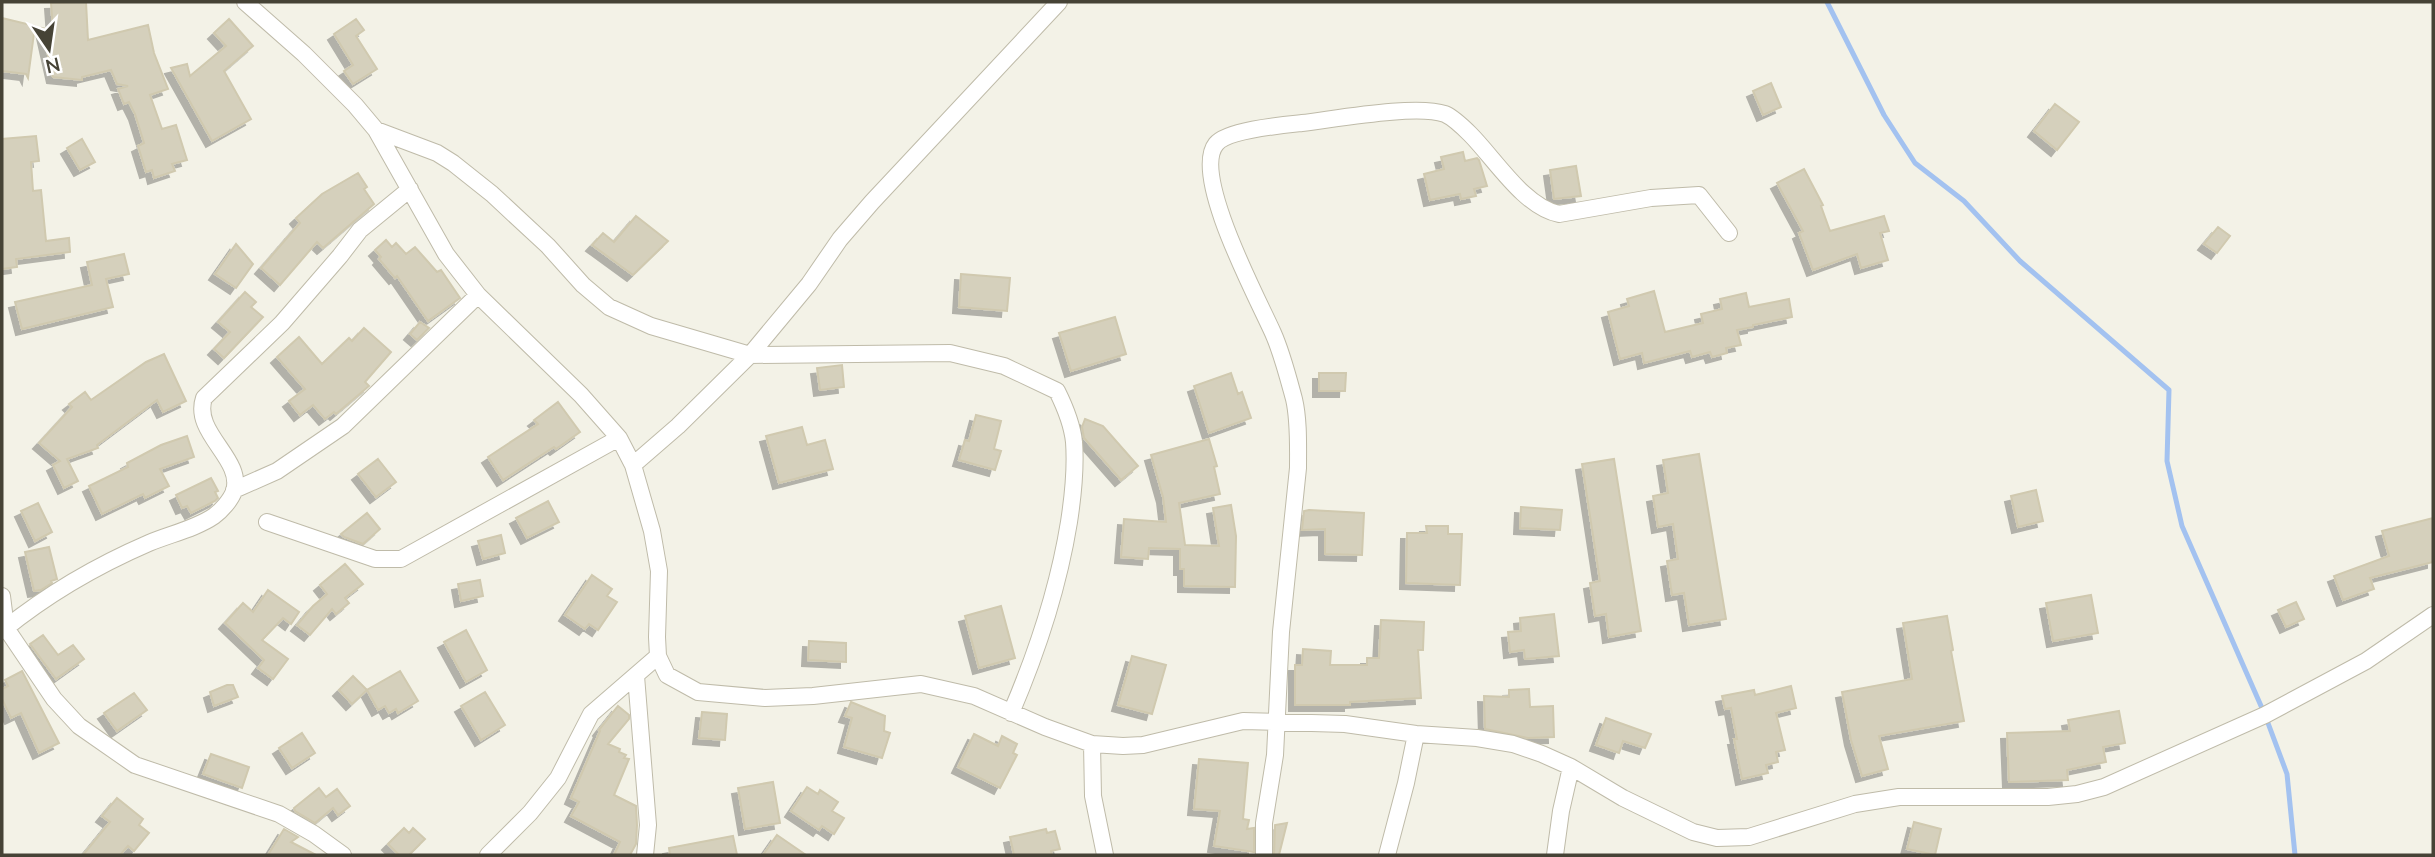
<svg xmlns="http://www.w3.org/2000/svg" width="2435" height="857" font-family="'Nunito Sans',sans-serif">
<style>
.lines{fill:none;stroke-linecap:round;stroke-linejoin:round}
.stream{stroke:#a3c2f0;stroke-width:5}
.building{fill:#d5d0bc;stroke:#d0c9af;stroke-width:2;filter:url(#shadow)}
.minor-casing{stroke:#bfbba9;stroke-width:18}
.minor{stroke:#fff;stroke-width:16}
</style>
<defs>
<filter id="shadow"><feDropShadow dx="-6" dy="6" stdDeviation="0" flood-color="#0004"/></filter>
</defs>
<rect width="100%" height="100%" fill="#f3f2e7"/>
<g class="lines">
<path class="stream" d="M1827,2l57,113 31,48 49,38 56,60 149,129 -2,71 15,65 83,189 22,59 8,81"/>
</g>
<path class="building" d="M86,2l2,38 60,-15 6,28 14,36 -18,6 12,34 14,-4 11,35 -15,4 3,7 -21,7 -2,-8 -6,2 -8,-26 6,-3 -9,-29 -6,-12 -5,2 -6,-15 10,-3 -11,-2 -6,-14 -29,7v3l-29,-3 -11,-49 11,2 -2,-27z
M2,18l33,8 -7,52 -2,-4 -24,-3z
M229,19l24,27 -29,25 27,48 -39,22 -41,-73 16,-4 3,12 36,-30 -12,-13z
M356,19l8,11 -8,6 21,33 -24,15 -9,-13 9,-6 -19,-31z
M1771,83l10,24 -18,8 -10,-24z
M2055,104l24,18 -22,28 -23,-19z
M36,136l3,25 -8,1 2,29 8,-1 5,51 23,-3 1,14 -54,7 1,8 -15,2v-130z
M82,139l13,23 -15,8 -13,-22z
M1463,152l2,9 12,-3 2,2 8,26 -13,3 2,7 -15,3 -1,-5 -30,6 -6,-26 20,-5 -3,-12z
M1576,166l5,30 -27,3 -4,-29z
M1804,169l19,36 -2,1 9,25 54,-15 5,15 -9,2 8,27 -27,8 -4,-14 -44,16 -14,-37 4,-2 -26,-48z
M358,173l9,14 -3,2 10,15 -51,44 -6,-6 -37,43 -19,-17 39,-45 -4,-5 26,-24z
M636,216l32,25 -35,34 -41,-30 11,-12 11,9z
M2218,227l12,9 -13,17 -13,-9z
M386,240l6,7 4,-4 10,11 9,-7 22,25 4,-2 19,28 -32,23 -31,-45 -2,2 -16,-19 2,-2 -6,-7z
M236,244l17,20 -17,24 -21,-14z
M124,254l5,20 -23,5 7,28 -91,22 -7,-27 77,-17 -5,-23z
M961,274l49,4 -3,33 -48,-4z
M1654,291l11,41 38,-9 -2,-9 21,-5 -2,-10 26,-6 3,14 40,-8 3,18 -39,8v2l-16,3 4,15 -15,3 1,5 -15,4 -2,-5 -18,5 -2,-6 -46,12 -2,-10 -22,6 -12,-47 21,-6 -2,-7z
M245,292l11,10 -5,5 12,10 -39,41 -10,-9 16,-17 -12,-10z
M1115,317l11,37 -55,17 -12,-38z
M420,322l9,6 -12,12 -7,-6z
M364,328l27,24 -26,30 4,4 -33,28 -2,-2 -9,7 -12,-14 -13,10 -11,-14 16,-12 -28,-32 22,-20 23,27 27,-26 3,3z
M164,354l22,47 -23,11 -6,-12 -60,45 1,3 -31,11 11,22 -14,7 -11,-23 7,-4 -21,-18 33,-36 -3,-3 16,-12 6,8 55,-38z
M842,365l2,22 -24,3 -3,-22z
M1231,373l7,21 4,-2 9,26 -42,15 -15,-47z
M1319,373h27l-1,18h-26z
M558,402l22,30 -24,17 -2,-2 -51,33 -15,-23 50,-33 -4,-4z
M976,415l25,6 -7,28 7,2 -6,19 -36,-10 6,-20 4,1z
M1085,419l18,7 35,40 -17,14 -37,-42 -2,-11z
M802,427l5,18 18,-5 8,29 -54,14 -13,-47z
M187,436l7,21 -34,12 9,17 -24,12 -2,-4 -41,20 -13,-28 39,-19 -1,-4 34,-18z
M1209,439l8,27 -3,1 6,27 -41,9 6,42 34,1 -6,-38 18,-3 5,31 -1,51 -51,-1v-17h-4v-20l-31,-1 -1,11 -27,-2 3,-38 42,3 -3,-25 -12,-42z
M1699,454l27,165 -37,6 -5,-32 -12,2 -5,-34 11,-2 -5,-35 -15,3 -5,-31 15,-3 -5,-33z
M378,459l18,23 -20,15 -18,-23z
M1614,459l27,172 -32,6 -3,-23 -11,2 -5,-33 10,-2 -18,-117z
M211,478l7,13 -3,1 3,6 -3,3 -24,12 -4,-7 -5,2 -6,-13z
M2036,490l7,31 -25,6 -7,-31z
M548,501l11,21 -32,16 -11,-20z
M38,503l14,29 -17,9 -14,-30z
M1521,507l41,3 -2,20 -40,-2z
M1309,510l55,3 -2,42 -37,-1v-25l-23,1 2,-19z
M367,513l13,16 -17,15 -19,-7 -3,-3z
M2433,518v44l-63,16 4,11 -31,11 -9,-24 55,-20 -7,-25z
M1426,526h22v8h14l-2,51 -54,-2 1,-50h20z
M501,535l4,18 -22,6 -5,-18z
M49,547l8,32 -6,2 1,2 -11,7 -7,1 -9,-39z
M345,564l18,20 -18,14 4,5 -13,11 -4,-5 -22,26 -13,-10 16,-19 14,-12 -7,-9z
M592,575l20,14 -5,7 10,6 -19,28 -9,-6 -4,5 -20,-14z
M480,580l3,16 -22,5 -3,-17z
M268,590l31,22 -8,12 -8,-6 -21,22 26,19 -15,20 -15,-11 6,-8 -39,-37 18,-20 10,9z
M2091,595l7,38 -45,8 -7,-38z
M2296,602l8,17 -18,8 -8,-17z
M1001,606l14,52 -36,10 -14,-52z
M1554,614l5,42 -34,3 -1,-9 -14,2 -2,-20 13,-1 -1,-13z
M1947,616l6,34 -2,1 13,70 -85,15 9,33 -26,7 -11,-36 -9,-48 70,-13 -9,-56z
M1381,620l43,2 -1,28h-5l3,48 -71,4v3h-55v-40h7l1,-16 28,2 -1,14h37v-7h12z
M466,630l21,40 -21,12 -22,-40z
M43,635l15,20 15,-10 11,14 -28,20 -26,-35z
M809,641l37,2v19l-38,-2z
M1132,656l34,9 -14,49 -34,-9z
M22,671l37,72 -20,10 -18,-40 -10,5 -9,-19v-10l6,-3 -3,-6z
M400,671l18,30 -20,12 -2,-4 -7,4 -4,-7 -7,4 -11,-20z
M353,676l14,14 -15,14 -13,-14z
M227,685h6l5,12 -24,9 -4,-14z
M1791,686l5,22 -20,5 9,37 -9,2 2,10 -12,3 2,8 -26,6 -8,-40h3l-6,-31 -6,1 -3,-13 32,-6 1,5z
M1529,689l1,18 23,-1 1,31 -26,1 -43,-9 -1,-33 25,1v-7z
M485,692l20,33 -24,15 -20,-34z
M134,693l13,17 -30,21 -13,-18z
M851,702l34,14 -1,15 6,2 -8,25 -38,-11 8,-29 -7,-2z
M618,706l11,9v4l-21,25 12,5 -1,3 7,3 -2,3 5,1 -15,36 22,11 1,19 -1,19 -6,11h-16l6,-13 -49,-26 8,-14 -8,-4 29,-67 -1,-1z
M2119,711l6,32 -22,4 3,15 -39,8 1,10 -59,2 -2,-49 63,-2 -2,-11z
M702,712l25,2 -2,26 -26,-2z
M1606,718l45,16 -6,14 -22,-7 -4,12 -23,-8z
M302,733l13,20 -23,15 -13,-20z
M974,734l24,12 4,-10 15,8 -4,9 4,2 -17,33 -42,-21z
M211,754l38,13 -7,21 -39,-14z
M1199,759l49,4 -5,56 6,1 -2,9 7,-1v24l-40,-6 6,-35 -26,-2z
M773,782l7,41 -35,6 -7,-41z
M807,787l11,7 2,-4 18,12 -6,9 12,7 -10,16 -12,-8 -3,4 -28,-19z
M319,788l7,9 11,-8 13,17 -12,9 -5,-7 -18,15 -20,-12 -1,-3z
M117,798l26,21 -4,6 10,8 -15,18 -6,-5 -8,9h-37l27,-33 -8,-6z
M1914,822l27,7 -6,26 -28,-6z
M1287,823l-8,32h-5l1,-30z
M404,828l5,5 4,-5 12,11 -16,16h-10l-11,-11z
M284,829l14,8 -7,5 25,13h-48z
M1046,829l1,4 8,-2 5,18 -9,2 1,4h-38l-4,-18z
M777,835l29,20h-43z
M733,836l4,19h-67l-1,-7z"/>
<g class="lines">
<g class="minor-casing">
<path id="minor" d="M245,2l59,52 51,51 21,25 70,124 32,41 103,100 38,43 14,27 19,66 7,40 -2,66 1,19 9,19 31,17 67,6 48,-2 108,-12 53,12 71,31 47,17 31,2 20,-1 100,-24 102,3 71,10 61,4 36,6 29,10 29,13 52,31 70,34 24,6 32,-1 106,-33 44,-7h149l29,-3 27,-7 161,-72 101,-54 67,-46
M376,130l61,23 16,10 39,31 56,52 35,39 26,22 42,19 99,29 200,-2 54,13 53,25c8,16 15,32 17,51 2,26 -1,54 -5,80 -11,68 -31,128 -58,191
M633,465l45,-39 72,-71 59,-71 31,-45 32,-37 187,-200
M234,490l43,-19 66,-45 135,-131
M267,522l108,37h26l218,-121
M2,596l4,32 48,71 25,27 56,39 144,49 35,20 29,21
M2,631c43,-35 96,-66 147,-88 21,-9 46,-14 65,-27 7,-5 17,-16 20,-25 10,-32 -42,-58 -30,-93l78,-75 58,-67 20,-26 50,-41
M636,676l12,149 -3,30
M1092,744l1,52 12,59
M488,855l42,-42 28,-35 33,-64 67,-58
M1264,855v-32l11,-68 6,-123 17,-164c0,-22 1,-48 -4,-69 -6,-22 -12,-46 -21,-66 -15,-34 -82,-158 -57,-189 11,-14 67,-19 86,-21 34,-4 114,-19 143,-9 9,4 18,13 25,20 25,25 54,73 89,80l92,-16 48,-3 30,38
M1387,855l19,-72 10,-49
M1555,855l6,-44 10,-44"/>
</g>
<use href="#minor" class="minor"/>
</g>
<rect width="2435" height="857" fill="none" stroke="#464336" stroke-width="7"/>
<g transform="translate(49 49) rotate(167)" stroke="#ffffff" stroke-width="5" paint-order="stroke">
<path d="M0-5L12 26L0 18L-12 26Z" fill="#464336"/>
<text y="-10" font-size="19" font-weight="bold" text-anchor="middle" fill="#464336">N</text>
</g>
</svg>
